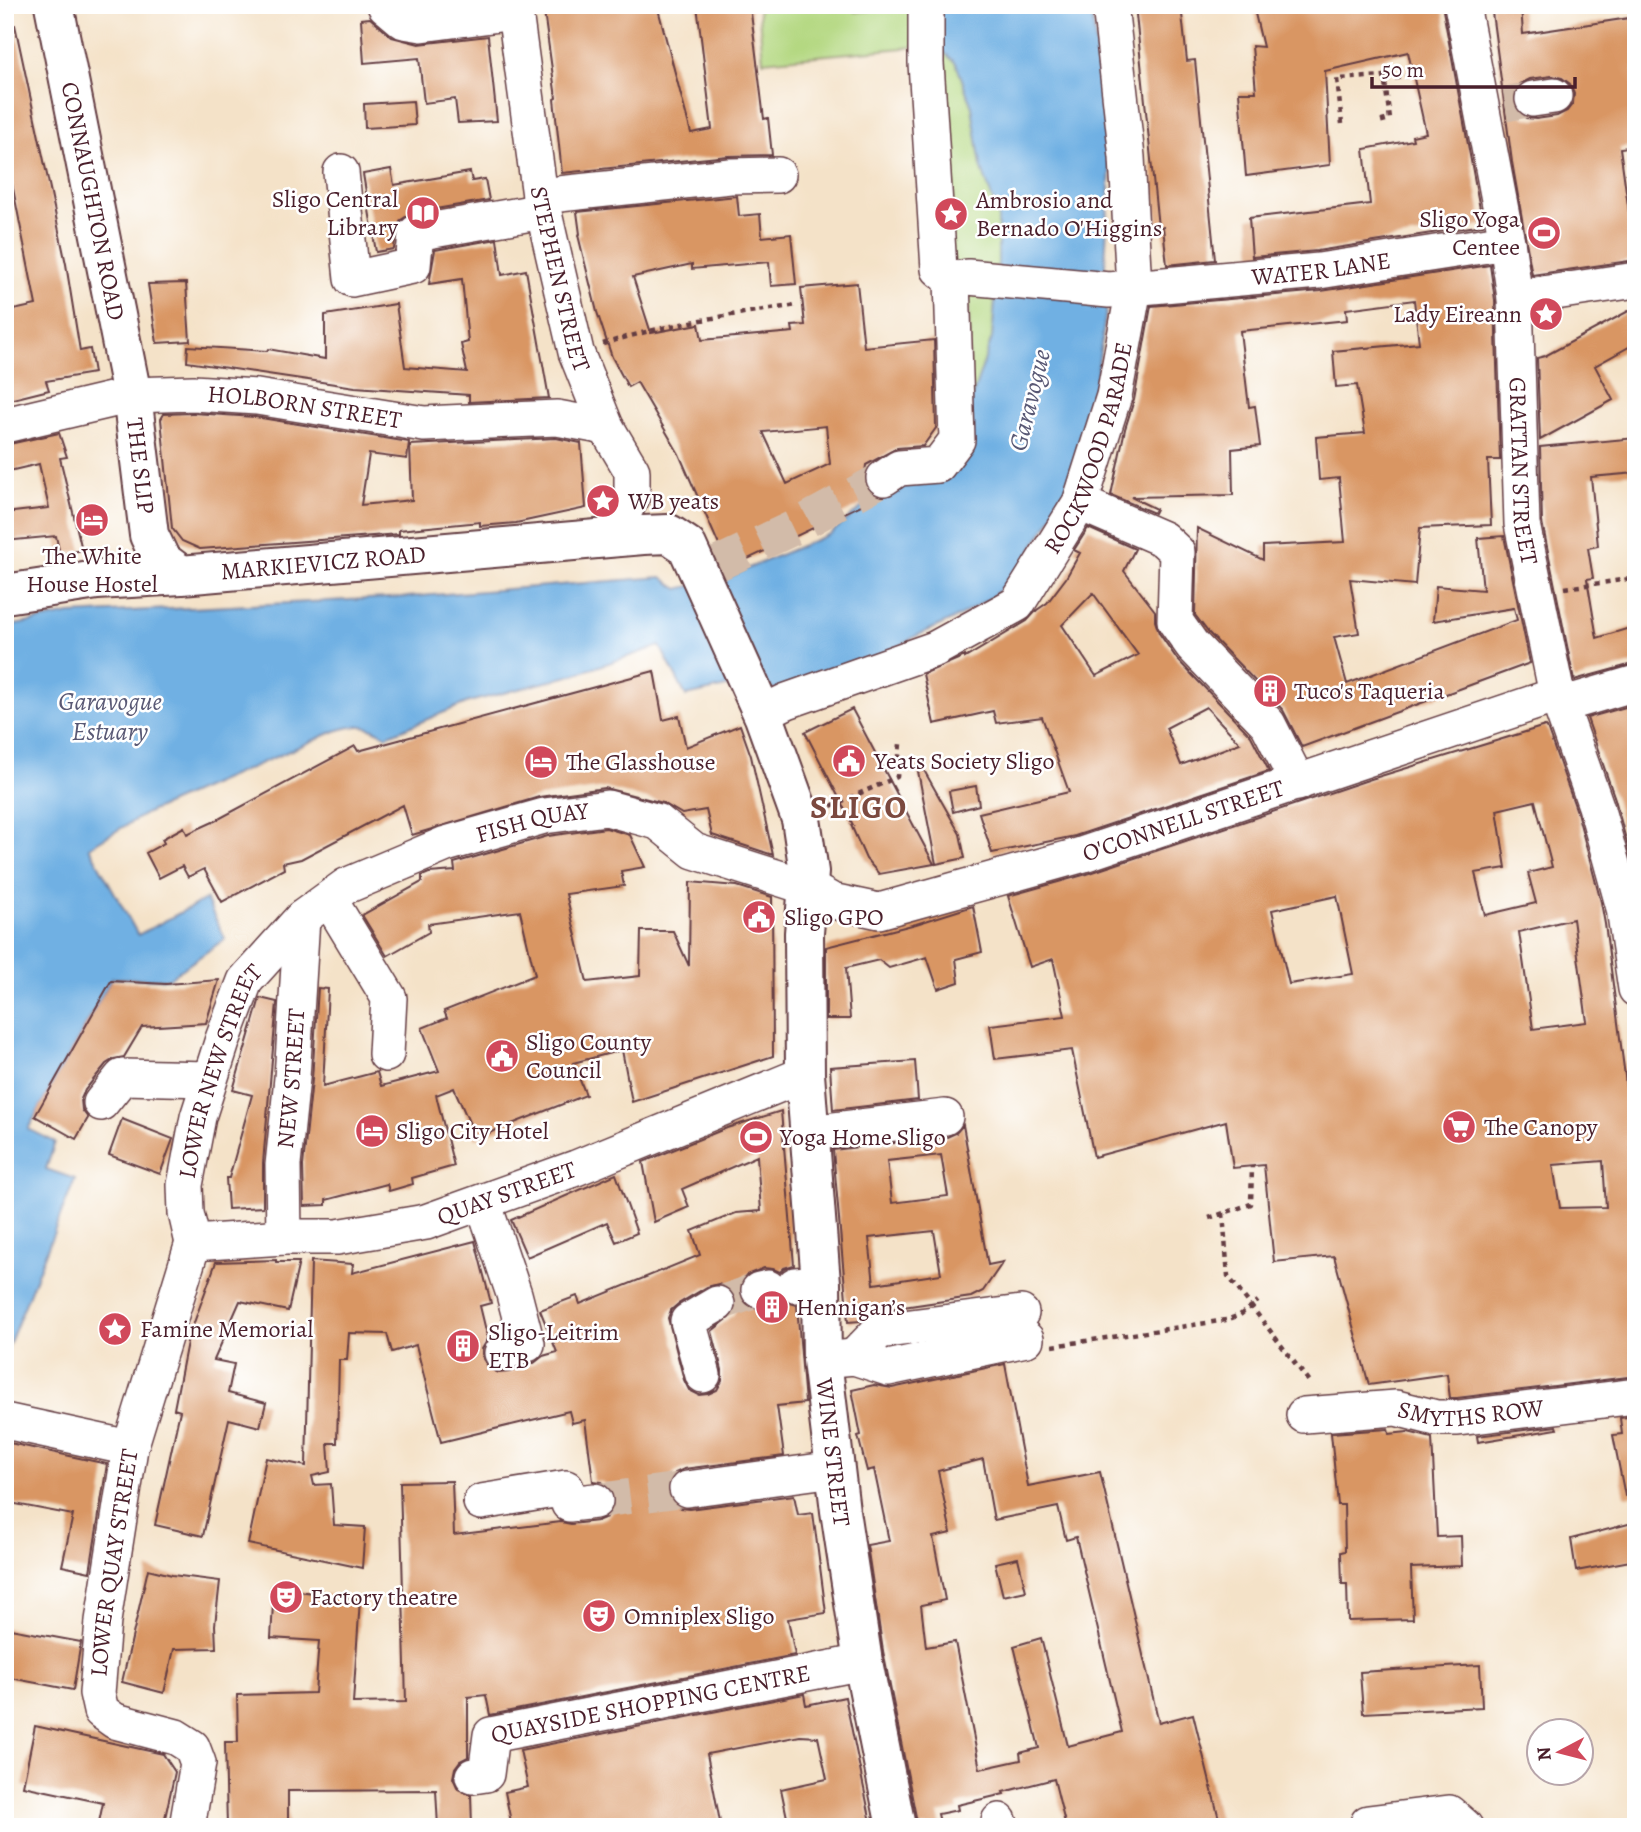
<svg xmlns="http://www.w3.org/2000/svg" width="1641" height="1832" font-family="Alegreya,serif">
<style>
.green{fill:#b4d881;stroke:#7f7c56;stroke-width:2}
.water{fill:#6fb0e3;stroke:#5c6887;stroke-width:2}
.building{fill:#d99664;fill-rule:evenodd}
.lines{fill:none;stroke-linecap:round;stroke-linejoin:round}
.minor-tunnel{stroke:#d2bba9;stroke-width:35;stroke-dasharray:35 18;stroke-linecap:butt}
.minor-casing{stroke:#643c43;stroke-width:38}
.major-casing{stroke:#643c43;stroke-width:42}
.path{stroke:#643c43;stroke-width:4.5;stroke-dasharray:5 5;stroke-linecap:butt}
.minor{stroke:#fff;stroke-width:35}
.major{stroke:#fff;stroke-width:38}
.labels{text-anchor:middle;stroke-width:5;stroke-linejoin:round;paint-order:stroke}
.poi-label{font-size:24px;fill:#4a1f2b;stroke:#fff;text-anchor:start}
.street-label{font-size:24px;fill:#4a1f2b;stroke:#fff}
.water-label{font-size:26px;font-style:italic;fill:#595975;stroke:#fff}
.district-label{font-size:32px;font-weight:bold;letter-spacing:2px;fill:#7c493f;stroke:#fff}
</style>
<rect width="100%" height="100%" fill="#fff"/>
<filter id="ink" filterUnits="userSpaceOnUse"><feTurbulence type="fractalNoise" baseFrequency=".0143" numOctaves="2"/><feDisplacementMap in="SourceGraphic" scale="14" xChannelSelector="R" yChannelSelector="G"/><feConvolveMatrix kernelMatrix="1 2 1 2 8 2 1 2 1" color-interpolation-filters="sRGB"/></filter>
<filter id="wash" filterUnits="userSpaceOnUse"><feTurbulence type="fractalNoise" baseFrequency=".00686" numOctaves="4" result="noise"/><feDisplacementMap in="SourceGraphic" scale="28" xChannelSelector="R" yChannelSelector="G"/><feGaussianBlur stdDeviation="1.57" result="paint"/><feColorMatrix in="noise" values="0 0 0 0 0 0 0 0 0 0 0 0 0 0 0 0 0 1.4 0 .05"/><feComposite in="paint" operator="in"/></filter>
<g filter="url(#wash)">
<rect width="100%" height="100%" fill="#f4e2c8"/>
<path class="green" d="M758,5h95l2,7 56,-6 3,41 -151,14z
M938,47l18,16 16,44 9,59 17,48v53h-47z
M996,286l-4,52 -23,68v-112z"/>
<path class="water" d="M936,5h155l19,162 -5,97 1,48 -19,127 -18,51 -52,84 -25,23 -34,20 -44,20 -26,17 -110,37 -30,-9 -62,14 -26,-50 -91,30 -100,26 -82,34c-23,-13 -28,-12 -52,-5l-188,82 -58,34 49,88 68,-36 19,40 -57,40 -56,-1 -84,151 27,13 -9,27 29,10 -70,176v-728l65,-13 337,-17 255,-20 16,12 47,-11 105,-44 73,-61 17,9 49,-76 23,-68 6,-71v-52l-17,-49 -9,-59 -16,-44 -18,-16z"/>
<g id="blocks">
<path class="building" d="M543,5h114l34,128 21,-4 -15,-124h53l14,114 4,-1 4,37 -44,1 -166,17 -8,-74 2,-1z
M1135,5h46l6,56 8,-1 20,200 -48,5 -4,-38h-5z
M1253,5h189l41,220 -166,26 -65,6 -3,-39 121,-14 -6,-55 49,-9 -1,-4 14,-3 -18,-81 -83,19 5,94 -84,11 -7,-84h17l-4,-46 11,1z
M1491,5h30l2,29 113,-17v51h-3l3,78 -16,2 11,79 5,-1v34l-104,15 -20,-113zM1552,76l10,2 8,6 4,10 -1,9 -6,8 -10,5 -21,3 -10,-1 -8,-6 -5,-11 1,-9 6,-8 10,-5z
M370,18l22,19 27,7 69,-8 9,85 -39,2 -3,-24 -31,4 -5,-45 -55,5 -3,-44z
M15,25l51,239 14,87 10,-2 4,24 -48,8 3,9 -44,11v-89l31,-7 -31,-157v-122z
M413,101l2,24 -50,3 -1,-24z
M391,169l3,16 76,-13 2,9 13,-2 4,21 -77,13 -11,7 -5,11 -2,18 -18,3 -13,-78z
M737,196l2,20 21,-2 2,23 29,-3 5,50 -25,2 -2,-24 -77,7v-5l-59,13 18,56 48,-9 3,16 91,-8 -1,-6 13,-1 -4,-37 56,-5 7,64 70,-7 2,88 -13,18 -26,2 -31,17 -2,14 3,10 11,8 -149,71 -50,-114 -42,-72 -9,5 -16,-30 -15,-45 -19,-77 2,-1 -3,-22zM826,426l4,38 -43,20 -24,-52z
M497,239l5,36 24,-5 23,128 -80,4v-7l-114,-8 -168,-25 1,-16 79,5 1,-2 57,10v-44l71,-11 9,63 62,5 -6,-28 7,-2 -6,-63 -33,5 6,-34z
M1490,265l5,35 5,160h-12l3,65 -71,3 -5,57 -65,-6 9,54 -25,4 13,47 170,-64 -3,-12 -81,13 3,-35 47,4 -5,-52 26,-2 26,127 -228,84 -19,-37 -75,-78 -13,-17 2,-87 66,32v-14l82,-4 -6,-64 -20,2 -3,-43 49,-4 -8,-48 -21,2 -3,-36 86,-8 -5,-43 -68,9 1,11 -107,11 9,76 6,-1 5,40 -28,3 1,46 -102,2 25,12 -2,4 -43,-18 14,-66 9,-29 17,-94 170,-15z
M186,283l4,58 -33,2 -9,-59z
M1636,307v36l-41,23 18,34 -73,40 -3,-82 8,-2z
M193,413l62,4 154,25 -2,17 -38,-5 -8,51 51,-5 -2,-55 146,-7 25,5 5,65 -70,15 -36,3v-4l-81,8v4l-199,15 -18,-8 -10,-13 -11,-109 3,-5z
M59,433l8,24 -7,1 22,92 -22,5 -4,-19 -51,5v-28l44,-5 -10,-44 -34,8v-27z
M1636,438v35l-45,4 7,69 -10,2 5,30 -6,1 10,59 39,-12v37l-62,17 -32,-158 -2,-75z
M1088,528l47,21 -11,22 31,40v10l4,12 18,26 74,77 18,35 -194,65 -83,17 -13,-40 90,-21 -27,-75 -46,6 -3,-12 -59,13 -11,-50 42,-18v2l62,-37 10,-11 10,-7 19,-25 14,-25 -6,-3zM1093,593l45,62 -42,21 -34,-51zM1206,707l34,36 -59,22 -15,-37z
M654,671l9,49 16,-4 7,31 54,-22 11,31 22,99 -61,-20 -6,-25 -24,4 -19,-11 -58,-15 -66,9 -127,38 -9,-30 -102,54 -18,4 1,6 -62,33 -18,-33 -16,8 -6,-11 -23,12 -13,-25 18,-10 -2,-4 22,-12 3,7 26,-12 142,-76 3,5z
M1636,704v169h-1l-20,-74 -28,-81z
M852,709l82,155 -55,10 -13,-15 -15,-34h2l-48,-93z
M1545,726l2,2 30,84 24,90 4,22 20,152 11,134v166l-179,22h-7l-3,-24 -78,11 -35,-129 -60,6 -10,-97 -31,3 -7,-47 -132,36 -22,-107 -77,9 -5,-34 75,-9 -12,-57 -23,8 -22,-71 79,-22 284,-95zM1535,801l17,66 -24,6 8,30 -51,12 -10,-42 31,-5 -9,-58zM1337,896l16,78 -64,10 -17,-74zM1573,919l14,103 -54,7 -14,-97zM1603,1161l3,46 -46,1 -7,-43z
M921,765l39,69 5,24 -29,6 -19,-98z
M976,786l3,19 -26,7 -4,-21z
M606,828l24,7 15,32 -24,4 3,15 -58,8 21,88 53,-6 1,-45h32l16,35 1,-84 47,4 35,11 1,159 -141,46 -10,-52 -49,13 13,32 -110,43 -22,-50 -18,7 18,71 -42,12 1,6 -24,7 -2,-7 -61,16v5l-22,1 -1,-40 9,-86 6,-92 10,1 -5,97 54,-14 4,14 58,-15 -17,-43 25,-10 -3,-7 91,-36 -15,-64 -92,13 1,8 -42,24 -25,-41 60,-33v-6l7,-3 26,-2 -1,-8 94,-27z
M973,906l9,46 -26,7 3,23 -21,7 -11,-32 -38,11 -10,-8 -33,8 4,51h-24v-72l90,-23z
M219,980l-13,43 -64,4 -18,30 -10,2 -8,5 -21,26 -4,9 1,11 6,8 -12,21 -41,-23 76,-135 55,3z
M260,998l17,4 -14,161v44l-35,2 -2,-31h3l23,-83 -19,-5z
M915,1061l3,39 -85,10 -3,-43z
M781,1111l13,154 -10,3 -4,4 -7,-3 -9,-1 -18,7 -6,8 -1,11 5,9 10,6 18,-1 11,-7 14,4 8,98 -28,3 7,50 -100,13 -9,4 -6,8 -2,10 5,11 8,6 9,1 105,-14 4,20 15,-2 13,100 -38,6 7,36 -305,60 -4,-20 -18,2v60l-8,4 -5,7 -2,10 5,11 13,6 1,32h-34l-2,-37 -148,1v36h-61l-2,-85h13l-1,-47 78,-2 4,-52 -48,-3 3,-50 86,11 -7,104 53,-1 -6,-220 52,-1 2,54 107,-13 10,2 26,-3 10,-4 7,-9 1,-9 -4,-10 -9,-7 -9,-1 -8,-61 -13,3 -3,-12 -128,31 -25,-97 -24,7 -5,-18 -38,-1 -2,27h-8l-2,83h-9l2,29 -18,4 2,9 17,-1 3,41 31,2 -3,41 -114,-24 18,-86 40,8 5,-205 42,3 -1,9 123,-32 16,62 -11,3 8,33 -6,10 1,10 7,10 9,4 10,-1 25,-9 9,-7 14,-4 -17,-42 37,-14 3,8 120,-49 -8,-24 44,-18 25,-2 -4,-55 -75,33 7,18 -35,15 -11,-60 84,-34zM718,1284l9,3 7,6 3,12 -3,9 -22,17 10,39v11l-5,9 -9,4 -9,1 -10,-5 -5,-10 -16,-62 3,-8 7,-6 29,-17z
M122,1119l51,20 -13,35 -51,-19z
M963,1125l25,140 15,-3 -20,29 -12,6 -95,14 -15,10 -13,1 -15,-172 114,-13 9,-4zM941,1155l7,41 -56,7 -5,-42zM934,1231l7,43 -67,10 -5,-46z
M616,1174l21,59 -21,9 -9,-20 -80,35 -16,-37z
M276,1260v2h23l-11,49 -48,-10 -26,59 20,4 -6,29 38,10 -6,24 -31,-8 -26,117 -48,-11 25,-114 -6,-2 13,-67 29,-80z
M1005,1364l23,122 72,-14 59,251 34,-9 28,113h-155l-12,-48 -51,13 1,2 -47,11 1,5 -20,4 3,13h-23l-35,-176 -16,-106 22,-4 -15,-72 -7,2 -9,-35 3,-1 -9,-45 22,-5 18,3zM983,1459l11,61 64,-13 8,33 10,-3 46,195 -54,14 -27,-108 -27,8 25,102 -19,5 1,7 -41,9 -25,-127 -29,5 -5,-42 24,-5 -12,-63 18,-4 -13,-62z
M1636,1416v79l-11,1 -12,-61 9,-1 -2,-16z
M1556,1426l1,3 -79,13 -1,-6z
M1388,1429l1,5 19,-2 24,6 5,99 24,-1 1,30 -51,2 2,51 -65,2 -1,-37h-5l-1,-32 4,-1 -1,-46h-6l-7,-72z
M5,1442l102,22 -17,108 -28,-6 11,-51 -68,-13z
M1636,1522v38l-60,11 -5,-32z
M1018,1558l8,33 -23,5 -8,-33z
M148,1569l24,6 48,6 -5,44 1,23 -42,1 -10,44 -42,-11z
M5,1628l76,14 -8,48 -68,-13z
M1480,1665l2,42 -119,6 -3,-41z
M804,1694l2,11 39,-8 27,130h-83l-8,-38 46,-10 -9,-42 -18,-1 -93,18 14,73h-209l-7,-35 23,-5 -8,-37z
M35,1726l128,28 12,18 -12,55h-65l5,-24 -80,-17z"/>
</g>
</g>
<g filter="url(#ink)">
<use href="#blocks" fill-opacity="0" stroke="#643c43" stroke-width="2"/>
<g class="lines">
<path class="minor-tunnel" d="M1505,104l28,-5
M713,566l82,-39 89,-49
M717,1304l42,-14
M595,1501l92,-12"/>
<g class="minor-casing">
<g id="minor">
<path d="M385,5l19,16 18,3 93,-12"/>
<path id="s1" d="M514,5l26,191 36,156 30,75 26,44v26l-23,41"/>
<path id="s2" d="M1462,5l45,237 8,56 7,226 35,171 39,111 28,102 12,81"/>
<path d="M1533,99l21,-3"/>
<path d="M341,172l11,107 61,-13 3,-33 127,-22"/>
<path d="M540,196l190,-20 48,-1"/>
<path id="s3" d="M952,280l16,-3 141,13 210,-19 188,-29"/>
<path d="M1515,298l121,-18"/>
<path id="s4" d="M5,425l127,-30 61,-2 64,4 167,27 133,-6 49,9"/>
<path d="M884,478l15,-10 39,-3 19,-25 -5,-160 -13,-11 -13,-206v-58"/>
<path d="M1080,503l83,36 14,13 -2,69 17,24 76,79 30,59"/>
<path d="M1561,705l75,-22"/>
<path id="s5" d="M762,713l25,-12 148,-52 82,-45 63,-101 34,-107 20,-108 -7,-131 -17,-152"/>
<path d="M329,899l60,99 -3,56"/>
<path d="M101,1103l21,-26 87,2"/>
<path d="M809,1133l136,-16"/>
<path d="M483,1202l31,92 13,50 -25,9"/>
<path id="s6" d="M284,1237l-1,-72 9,-87 10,-160"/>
<path id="s7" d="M193,1243l-7,-30 -1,-28 13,-68 25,-78 22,-58 57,-63 44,-32 100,-42 98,-28 63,-8 51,14 36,29 113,36 25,14 47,10 202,-56 476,-160"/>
<path id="s8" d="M193,1243l91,-6h53l89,-15 150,-54 229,-94"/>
<path d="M795,1285l26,-2"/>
<path d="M759,1290l9,-2"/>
<path d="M854,1357l25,-26 142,-18"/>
<path d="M822,1360l32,-3 34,11 138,-29"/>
<path d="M703,1375l-15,-54 29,-17"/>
<path id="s9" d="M1304,1415l92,-7 40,10h22l178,-22"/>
<path d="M5,1421l125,27"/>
<path d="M687,1489l148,-20"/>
<path d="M481,1502l85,-14 3,16 26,-3"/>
<path id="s10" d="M473,1776l13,-2 5,-39 372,-73"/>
<path d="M999,1821l2,6"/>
<path d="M1368,1823l81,-10 16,14"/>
<path id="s11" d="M187,1827l11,-64 -6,-16 -16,-10 -61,-16 -14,-10 -4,-18 6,-72 27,-173 63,-205"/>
</g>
</g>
<g class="major-casing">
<g id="major">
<path id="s12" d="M54,5l78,390 17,140 12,25 20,15"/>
<path id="s13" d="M5,594l92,-14 84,-5 462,-40 26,-1 18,12 77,171 37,102 8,53 -5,61 1,141 16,209 1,77 18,151 23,151 33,165"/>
</g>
</g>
<path class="path" d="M1385,80l24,-4
M1342,124l-5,-45 47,-3 6,43 -12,3
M603,344c67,-21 126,-29 195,-39
M1565,588l71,-10
M831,806l66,-29 3,-33
M1223,1213l5,63 83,108
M1209,1218l42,-14 1,-38
M1053,1346l173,-26 14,-5 18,-14"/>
<use href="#minor" class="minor"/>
<use href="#major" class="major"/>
</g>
</g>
<defs>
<g id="library-disc" transform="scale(1.75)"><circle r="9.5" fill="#d1495b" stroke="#fff"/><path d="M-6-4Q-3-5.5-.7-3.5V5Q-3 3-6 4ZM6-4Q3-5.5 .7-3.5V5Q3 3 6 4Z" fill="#fff"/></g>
<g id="sight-disc" transform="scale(1.75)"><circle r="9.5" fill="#d1495b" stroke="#fff"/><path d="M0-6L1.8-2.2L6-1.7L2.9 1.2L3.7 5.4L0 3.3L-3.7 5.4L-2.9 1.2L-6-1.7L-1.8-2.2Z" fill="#fff"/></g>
<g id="stadium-disc" transform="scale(1.75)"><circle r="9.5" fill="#d1495b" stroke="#fff"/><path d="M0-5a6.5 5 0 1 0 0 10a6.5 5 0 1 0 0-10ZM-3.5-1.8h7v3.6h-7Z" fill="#fff"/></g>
<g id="hotel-disc" transform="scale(1.75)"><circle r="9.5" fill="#d1495b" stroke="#fff"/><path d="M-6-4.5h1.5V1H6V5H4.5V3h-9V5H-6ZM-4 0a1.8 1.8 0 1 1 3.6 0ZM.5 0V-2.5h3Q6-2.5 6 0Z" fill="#fff"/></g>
<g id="building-disc" transform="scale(1.75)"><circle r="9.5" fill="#d1495b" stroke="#fff"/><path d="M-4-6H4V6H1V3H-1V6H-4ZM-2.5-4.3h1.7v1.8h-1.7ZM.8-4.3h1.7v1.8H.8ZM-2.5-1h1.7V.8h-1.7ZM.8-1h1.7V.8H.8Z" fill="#fff"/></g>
<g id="civic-disc" transform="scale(1.75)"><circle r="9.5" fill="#d1495b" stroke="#fff"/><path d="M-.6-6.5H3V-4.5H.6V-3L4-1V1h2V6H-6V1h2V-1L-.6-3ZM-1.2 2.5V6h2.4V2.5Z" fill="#fff"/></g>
<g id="supermarket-disc" transform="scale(1.75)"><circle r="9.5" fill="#d1495b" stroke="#fff"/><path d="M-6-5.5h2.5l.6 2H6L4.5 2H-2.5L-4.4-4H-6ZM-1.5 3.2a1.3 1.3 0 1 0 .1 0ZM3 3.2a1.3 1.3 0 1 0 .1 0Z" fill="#fff"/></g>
<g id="theatre-disc" transform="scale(1.75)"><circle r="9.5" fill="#d1495b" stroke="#fff"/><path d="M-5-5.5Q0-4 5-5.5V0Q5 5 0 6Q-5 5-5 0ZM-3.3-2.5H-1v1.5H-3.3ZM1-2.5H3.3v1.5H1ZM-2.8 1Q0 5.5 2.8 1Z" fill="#fff"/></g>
</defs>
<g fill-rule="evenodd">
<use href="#library-disc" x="423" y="213"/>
<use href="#sight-disc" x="951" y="214"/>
<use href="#stadium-disc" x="1544" y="233"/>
<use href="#sight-disc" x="1546" y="314"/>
<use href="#sight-disc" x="603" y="501"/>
<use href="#hotel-disc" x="92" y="520"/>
<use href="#building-disc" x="1270" y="691"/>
<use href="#civic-disc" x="849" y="761"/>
<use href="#hotel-disc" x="541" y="762"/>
<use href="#civic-disc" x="759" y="917"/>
<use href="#civic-disc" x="502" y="1056"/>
<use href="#supermarket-disc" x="1459" y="1127"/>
<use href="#hotel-disc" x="372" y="1131"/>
<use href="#stadium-disc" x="756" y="1137"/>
<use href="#building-disc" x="772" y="1307"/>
<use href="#sight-disc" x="115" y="1329"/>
<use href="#building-disc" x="463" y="1346"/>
<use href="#theatre-disc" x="286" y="1597"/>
<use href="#theatre-disc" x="599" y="1616"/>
</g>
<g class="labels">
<g class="poi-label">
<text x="398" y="207" text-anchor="end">Sligo Central<tspan x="398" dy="28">Library</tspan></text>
<text x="976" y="208">Ambrosio and<tspan x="976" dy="28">Bernado O'Higgins</tspan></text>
<text x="1520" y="227" text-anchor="end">Sligo Yoga<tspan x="1520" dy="28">Centee</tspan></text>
<text x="1522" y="322" text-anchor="end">Lady Eireann</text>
<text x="628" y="509">WB yeats</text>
<text x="92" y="564" text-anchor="middle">The White<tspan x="92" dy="28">House Hostel</tspan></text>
<text x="1294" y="699">Tuco's Taqueria</text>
<text x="874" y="769">Yeats Society Sligo</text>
<text x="566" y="770">The Glasshouse</text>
<text x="784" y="925">Sligo GPO</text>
<text x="526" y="1050">Sligo County<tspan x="526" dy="28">Council</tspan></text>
<text x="1484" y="1135">The Canopy</text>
<text x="396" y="1139">Sligo City Hotel</text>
<text x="780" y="1145">Yoga Home Sligo</text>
<text x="796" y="1315">Hennigan’s</text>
<text x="140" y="1337">Famine Memorial</text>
<text x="488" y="1340">Sligo-Leitrim<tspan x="488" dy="28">ETB</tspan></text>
<text x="310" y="1605">Factory theatre</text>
<text x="624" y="1624">Omniplex Sligo</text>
</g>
<g class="street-label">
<text dy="8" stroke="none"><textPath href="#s12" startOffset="200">CONNAUGHTON ROAD</textPath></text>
<text dy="8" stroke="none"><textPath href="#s3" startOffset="371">WATER LANE</textPath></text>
<text dy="8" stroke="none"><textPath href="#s1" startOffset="278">STEPHEN STREET</textPath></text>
<text dy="8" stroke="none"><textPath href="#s4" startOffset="304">HOLBORN STREET</textPath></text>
<text dy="8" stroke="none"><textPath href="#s5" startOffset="452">ROCKWOOD PARADE</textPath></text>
<text dy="8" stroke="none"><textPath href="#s12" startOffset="469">THE SLIP</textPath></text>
<text dy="8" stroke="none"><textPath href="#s2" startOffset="471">GRATTAN STREET</textPath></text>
<text dy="8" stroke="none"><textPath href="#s13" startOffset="320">MARKIEVICZ ROAD</textPath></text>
<text dy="8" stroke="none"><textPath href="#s7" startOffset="1297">O'CONNELL STREET</textPath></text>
<text dy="8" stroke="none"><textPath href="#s7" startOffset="609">FISH QUAY</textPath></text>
<text dy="8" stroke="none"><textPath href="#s7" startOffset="178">LOWER NEW STREET</textPath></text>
<text dy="8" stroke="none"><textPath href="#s6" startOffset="159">NEW STREET</textPath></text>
<text dy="8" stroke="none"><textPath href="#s8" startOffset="320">QUAY STREET</textPath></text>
<text dy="8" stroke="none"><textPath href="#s9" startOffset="168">SMYTHS ROW</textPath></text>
<text dy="8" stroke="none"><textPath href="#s13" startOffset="1620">WINE STREET</textPath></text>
<text dy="8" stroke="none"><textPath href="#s11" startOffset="331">LOWER QUAY STREET</textPath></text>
<text dy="8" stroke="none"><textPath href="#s10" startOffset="215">QUAYSIDE SHOPPING CENTRE</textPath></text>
</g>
<g class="water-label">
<text transform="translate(1029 400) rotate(-76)" y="9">Garavogue</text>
<text x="110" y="710">Garavogue<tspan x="110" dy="30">Estuary</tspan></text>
</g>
<g class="district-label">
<text x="859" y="818">SLIGO</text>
</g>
</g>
<rect width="1641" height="1832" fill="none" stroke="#fff" stroke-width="28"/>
<g transform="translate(1560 1752) rotate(263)"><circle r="33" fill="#ffffff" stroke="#b7a5aa" stroke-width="2"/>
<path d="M0-5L12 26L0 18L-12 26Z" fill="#d1495b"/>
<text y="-10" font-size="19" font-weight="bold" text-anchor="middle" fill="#4a1f2b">N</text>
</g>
<path d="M1372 77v10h203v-10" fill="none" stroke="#4a1f2b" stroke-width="3.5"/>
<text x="1382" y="77" font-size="21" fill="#4a1f2b" stroke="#ffffff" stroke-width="5" paint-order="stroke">50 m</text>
</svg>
